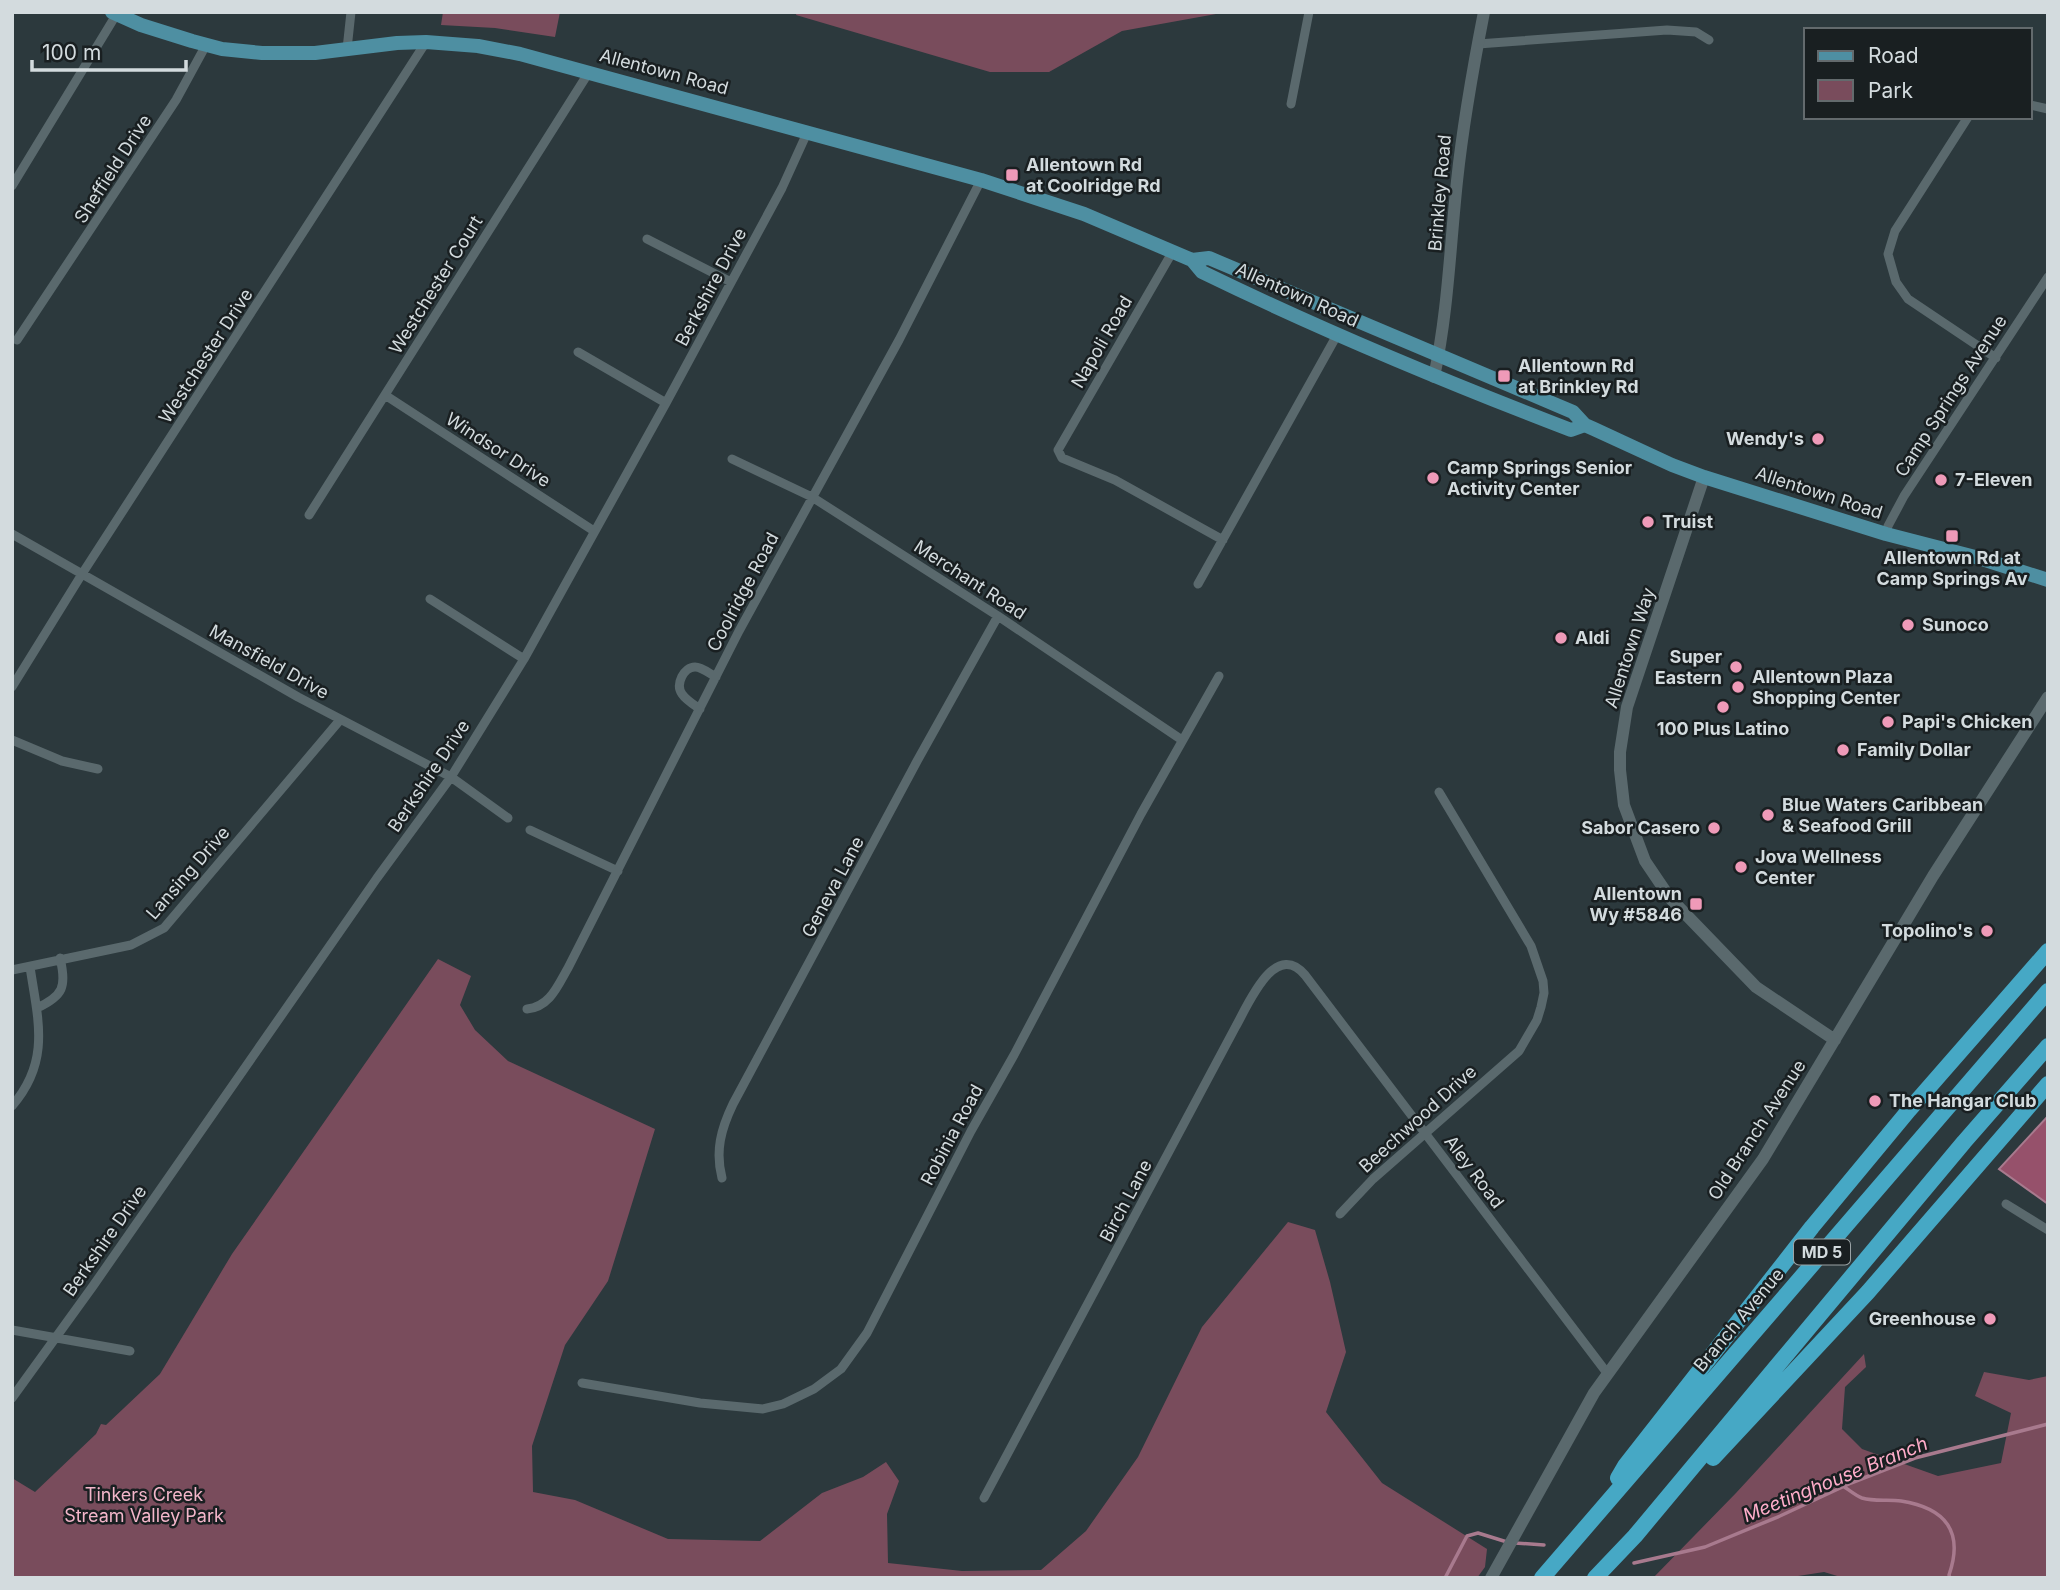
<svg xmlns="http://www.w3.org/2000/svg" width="2060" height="1590" font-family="Inter,sans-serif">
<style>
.green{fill:#794c5c}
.water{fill:#96516b;stroke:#a87a8e;stroke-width:2}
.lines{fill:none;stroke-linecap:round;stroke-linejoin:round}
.stream{stroke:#a87a8e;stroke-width:3.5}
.street{stroke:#5a696d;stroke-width:9}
.secondary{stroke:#5a696d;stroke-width:12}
.primary{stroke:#4e8fa2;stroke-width:14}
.highway{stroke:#46a8c5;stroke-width:16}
.poi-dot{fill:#ef9ab8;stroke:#191f21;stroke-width:2.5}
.labels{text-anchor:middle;stroke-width:5;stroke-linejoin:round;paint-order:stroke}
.shield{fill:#191f21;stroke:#9ba3a5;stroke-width:2}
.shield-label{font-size:16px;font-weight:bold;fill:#d3dbde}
.street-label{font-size:18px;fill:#d3dbde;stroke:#191f21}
.poi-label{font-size:18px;font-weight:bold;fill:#d3dbde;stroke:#191f21;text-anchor:start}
.park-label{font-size:18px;fill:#f3b6ca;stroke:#191f21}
.water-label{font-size:19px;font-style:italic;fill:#ffadca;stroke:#191f21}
</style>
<rect width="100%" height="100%" fill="#2c393d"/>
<path class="green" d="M443,12h117l-5,25 -60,-9 -54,-3z
M797,12h419v2l-94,17 -73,41h-59l-194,-57z
M438,959l33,17 -11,29 15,25 33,31 147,68 -47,152 -43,64 -33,101 1,46 42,8 93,39 92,2 62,-48 41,-16 23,-15 13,19 -12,33 1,49 74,8 79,-1 45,-39 52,-74 64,-130 86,-105 27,8 15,52 16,70 -20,60 56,71 105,66 -2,18 -8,11h-1465v-100l23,14 61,-58 5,-10 5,1 54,-51 72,-120z
M1864,1354l2,13 -21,20 -3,42 20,20 76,27 63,-13 10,-50 -36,-17 9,-24 45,8 19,-4v202h-204l-20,-6 -39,6h-132l83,-85z"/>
<path class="water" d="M2048,1116v88l-49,-35z"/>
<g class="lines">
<path class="stream" d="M1843,1486c6,4 13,10 19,12 13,4 26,1 39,3 45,7 63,31 48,74l1,3
M1515,1543l29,2
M1634,1563l71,-16 75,-31 71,-33 64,-25 133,-34
M1445,1578l22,-42 11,-3 29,9"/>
<path class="street" d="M1478,44l189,-14 29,2 13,8
M347,49l4,-37
M1291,104l18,-92
M2030,105l18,4
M1968,117l-73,114 -7,23 8,28 12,17 88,59
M12,186l104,-171
M647,239l84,43
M1173,251l-115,199 4,8 53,22 108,60
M17,340l159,-240 30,-55
M578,352l88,51
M385,395l209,136
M732,459l80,38 186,119 184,124
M309,515l280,-443
M12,534l286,163 153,80 57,41
M1886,534l2,-8 16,-30 144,-219
M1198,584l139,-249
M430,599l94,60
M12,687l70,-113 344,-532
M700,709c-6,-4 -14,-9 -18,-15 -7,-10 2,-27 13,-27 7,0 15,7 21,10
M12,740l50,21 36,8
M530,830l88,41
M12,970l119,-25 33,-17 176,-208
M37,1008c26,-12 30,-21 23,-50
M527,1009c23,-2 31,-24 41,-41l171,-337 160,-291 82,-160
M12,1106c39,-45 26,-86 18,-139
M722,1178c-7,-27 -1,-49 11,-74l183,-341 82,-147
M2006,1204l42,26
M1340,1214l33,-35 146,-128 18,-31 4,-13 3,-14 -1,-12 -12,-35 -92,-154
M12,1330l118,21
M582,1383l118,20 63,6 20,-5 31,-15 27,-20 26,-36 104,-202 43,-76 127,-241 78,-138
M12,1398l81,-112 284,-408 74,-101 73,-118 142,-256 116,-215 25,-55
M984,1498l252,-472c12,-21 39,-87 69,-51l302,398"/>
<path class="secondary" d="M1434,377c14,-65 16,-130 23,-196 6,-57 16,-113 27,-169
M1704,477l-77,230 -7,45v18l4,35 21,56 25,37 86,89 79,53
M1491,1578l103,-185 169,-234 170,-283 115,-179"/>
<path class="primary" d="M112,12l29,13 51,16 30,8 40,4h53l82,-10 29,-1 52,4 42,8 461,126 103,34 108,46 10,12c121,59 244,110 369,158l14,-5
M1192,260l17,-2 364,154 12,13 9,4 78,36 32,12 182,57 93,24 69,22"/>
<path class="highway" d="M1713,1458l155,-166 180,-208
M1618,1478l7,-12 187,-239 97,-117 139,-159
M1542,1578l506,-587
M1595,1578l40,-42 329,-394 84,-96"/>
</g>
<g class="poi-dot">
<rect x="1005" y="168" width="14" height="14" rx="3.5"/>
<rect x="1497" y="369" width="14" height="14" rx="3.5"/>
<circle cx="1818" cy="439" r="7"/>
<circle cx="1433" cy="478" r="7"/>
<circle cx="1941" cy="480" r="7"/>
<circle cx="1648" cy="522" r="7"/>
<rect x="1945" y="529" width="14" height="14" rx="3.5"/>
<circle cx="1908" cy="625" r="7"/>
<circle cx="1561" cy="638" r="7"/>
<circle cx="1736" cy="667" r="7"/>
<circle cx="1738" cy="687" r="7"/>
<circle cx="1723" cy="707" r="7"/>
<circle cx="1888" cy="722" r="7"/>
<circle cx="1843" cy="750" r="7"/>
<circle cx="1768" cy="815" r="7"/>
<circle cx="1714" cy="828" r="7"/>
<circle cx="1741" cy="867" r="7"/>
<rect x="1689" y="897" width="14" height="14" rx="3.5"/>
<circle cx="1987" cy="931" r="7"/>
<circle cx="1875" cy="1101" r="7"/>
<circle cx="1990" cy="1319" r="7"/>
</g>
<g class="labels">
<rect class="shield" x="1794" y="1239.5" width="56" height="25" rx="5"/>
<g class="shield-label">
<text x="1822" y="1258">MD 5</text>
</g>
<g class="street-label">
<text transform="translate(664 72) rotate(15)" y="6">Allentown Road</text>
<text transform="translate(113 169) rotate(-57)" y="6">Sheffield Drive</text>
<text transform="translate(1440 193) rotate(-85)" y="6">Brinkley Road</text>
<text transform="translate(436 285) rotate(-58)" y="6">Westchester Court</text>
<text transform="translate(711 287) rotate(-62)" y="6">Berkshire Drive</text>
<text transform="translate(1297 295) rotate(24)" y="6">Allentown Road</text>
<text transform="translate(1102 342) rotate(-60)" y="6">Napoli Road</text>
<text transform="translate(206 356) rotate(-57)" y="6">Westchester Drive</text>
<text transform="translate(1951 396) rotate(-57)" y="6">Camp Springs Avenue</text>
<text transform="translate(498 450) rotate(33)" y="6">Windsor Drive</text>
<text transform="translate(1819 493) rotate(18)" y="6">Allentown Road</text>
<text transform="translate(970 580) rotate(33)" y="6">Merchant Road</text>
<text transform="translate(743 592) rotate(-62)" y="6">Coolridge Road</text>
<text transform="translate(1630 648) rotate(-72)" y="6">Allentown Way</text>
<text transform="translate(269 662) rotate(29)" y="6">Mansfield Drive</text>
<text transform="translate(429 776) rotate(-56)" y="6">Berkshire Drive</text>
<text transform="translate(188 873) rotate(-49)" y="6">Lansing Drive</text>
<text transform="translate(833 887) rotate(-62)" y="6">Geneva Lane</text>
<text transform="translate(1418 1119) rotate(-42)" y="6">Beechwood Drive</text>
<text transform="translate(1757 1130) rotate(-57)" y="6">Old Branch Avenue</text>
<text transform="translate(952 1135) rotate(-62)" y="6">Robinia Road</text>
<text transform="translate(1474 1172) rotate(53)" y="6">Aley Road</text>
<text transform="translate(1126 1201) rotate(-62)" y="6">Birch Lane</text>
<text transform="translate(105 1241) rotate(-55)" y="6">Berkshire Drive</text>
<text transform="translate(1739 1320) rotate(-50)" y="6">Branch Avenue</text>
</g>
<g class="poi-label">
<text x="1026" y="171">Allentown Rd<tspan x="1026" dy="21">at Coolridge Rd</tspan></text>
<text x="1518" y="372">Allentown Rd<tspan x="1518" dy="21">at Brinkley Rd</tspan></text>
<text x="1804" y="445" text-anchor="end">Wendy's</text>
<text x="1447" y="474">Camp Springs Senior<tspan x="1447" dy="21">Activity Center</tspan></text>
<text x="1955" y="486">7-Eleven</text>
<text x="1662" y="528">Truist</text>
<text x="1952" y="564" text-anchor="middle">Allentown Rd at<tspan x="1952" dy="21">Camp Springs Av</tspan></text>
<text x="1922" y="631">Sunoco</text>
<text x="1575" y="644">Aldi</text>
<text x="1722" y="663" text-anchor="end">Super<tspan x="1722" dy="21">Eastern</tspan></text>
<text x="1752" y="683">Allentown Plaza<tspan x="1752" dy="21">Shopping Center</tspan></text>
<text x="1902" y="728">Papi's Chicken</text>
<text x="1723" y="735" text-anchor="middle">100 Plus Latino</text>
<text x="1857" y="756">Family Dollar</text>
<text x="1782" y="811">Blue Waters Caribbean<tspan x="1782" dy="21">&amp; Seafood Grill</tspan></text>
<text x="1700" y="834" text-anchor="end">Sabor Casero</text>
<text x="1755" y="863">Jova Wellness<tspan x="1755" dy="21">Center</tspan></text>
<text x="1682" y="900" text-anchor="end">Allentown<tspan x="1682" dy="21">Wy #5846</tspan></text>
<text x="1973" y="937" text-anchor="end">Topolino's</text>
<text x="1889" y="1107">The Hangar Club</text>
<text x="1976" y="1325" text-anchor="end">Greenhouse</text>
</g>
<g class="park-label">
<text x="144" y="1501">Tinkers Creek<tspan x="144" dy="21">Stream Valley Park</tspan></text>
</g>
<g class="water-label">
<text transform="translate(1835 1479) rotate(-22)" y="7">Meetinghouse Branch</text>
</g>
</g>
<rect width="2060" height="1590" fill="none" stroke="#d3dbde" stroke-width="28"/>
<rect x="1804" y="28" width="228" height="91" fill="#191f21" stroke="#636a6d" stroke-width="2"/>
<rect x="1818" y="51" width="35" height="10" fill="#4e8fa2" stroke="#636a6d" stroke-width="2"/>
<text x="1868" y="63" font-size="21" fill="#d3dbde">Road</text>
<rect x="1818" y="80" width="35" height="21" fill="#794c5c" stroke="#636a6d" stroke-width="2"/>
<text x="1868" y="98" font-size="21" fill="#d3dbde">Park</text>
<path d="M32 60v10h154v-10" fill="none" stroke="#d3dbde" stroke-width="3.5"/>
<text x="42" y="60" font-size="21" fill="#d3dbde" stroke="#191f21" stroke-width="5" paint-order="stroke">100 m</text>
</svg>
